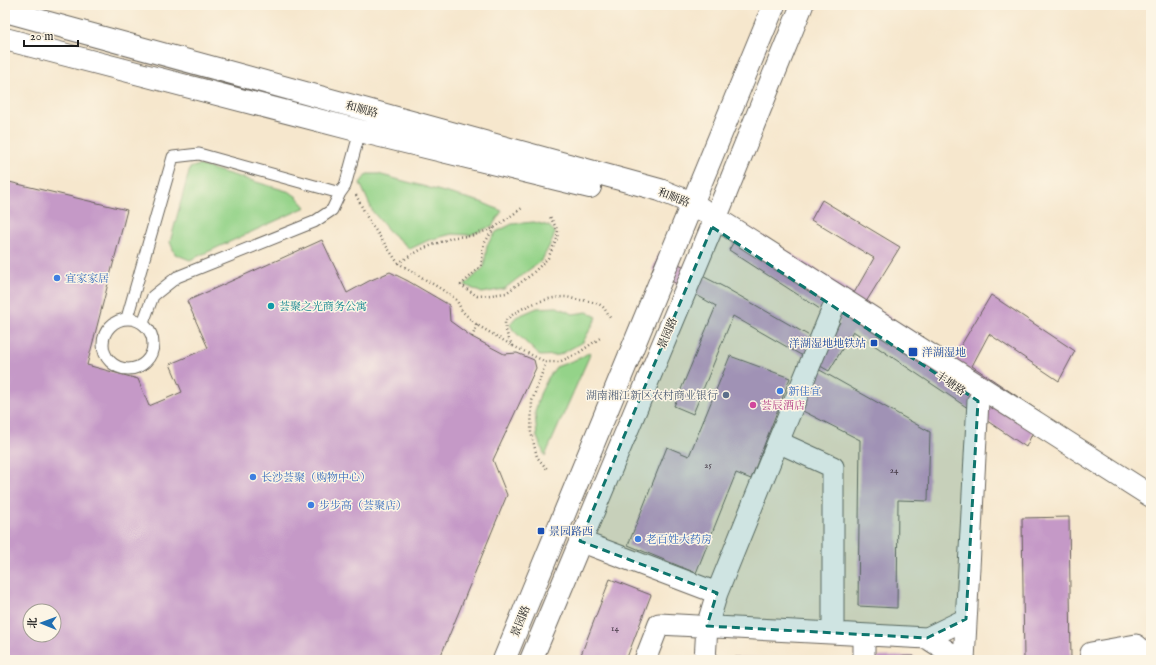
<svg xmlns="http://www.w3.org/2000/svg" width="1156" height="665" font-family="'IM FELL English','Noto Serif SC',serif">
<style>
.green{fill:#94d389;stroke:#587852}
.building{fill:#c599c7;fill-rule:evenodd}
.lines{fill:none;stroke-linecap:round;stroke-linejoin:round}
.lane-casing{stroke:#68635a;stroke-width:13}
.street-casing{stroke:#68635a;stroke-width:23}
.secondary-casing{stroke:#68635a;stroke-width:24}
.path{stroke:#68635a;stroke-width:2.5;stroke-dasharray:1 3;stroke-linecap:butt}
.lane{stroke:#fff;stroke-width:11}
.street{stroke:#fff;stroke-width:21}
.secondary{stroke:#fff;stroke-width:22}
.marked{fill:#0f766e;fill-opacity:0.2;stroke:#0f766e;stroke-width:3;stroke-dasharray:8 5;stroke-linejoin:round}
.shop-dot{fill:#3f7fe0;stroke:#fcf5e5;stroke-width:1.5}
.culture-dot{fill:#0f9aa8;stroke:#fcf5e5;stroke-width:1.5}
.transit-dot{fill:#1a4fb4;stroke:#fcf5e5;stroke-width:1.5}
.service-dot{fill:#5c6f8a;stroke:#fcf5e5;stroke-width:1.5}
.hotel-dot{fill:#d1479c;stroke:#fcf5e5;stroke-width:1.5}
.labels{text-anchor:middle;stroke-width:3;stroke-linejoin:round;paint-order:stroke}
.number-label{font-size:9px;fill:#463b47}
.street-label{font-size:11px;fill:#1c1c1c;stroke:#fcf5e5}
.shop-label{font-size:11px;fill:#366cbe;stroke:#fcf5e5;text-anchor:start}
.culture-label{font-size:11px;fill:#0d838f;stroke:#fcf5e5;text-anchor:start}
.transit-label{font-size:11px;fill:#164399;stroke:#fcf5e5;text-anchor:start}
.service-label{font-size:11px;fill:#4e5e75;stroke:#fcf5e5;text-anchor:end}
.hotel-label{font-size:11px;fill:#b23c85;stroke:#fcf5e5;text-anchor:start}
</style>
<rect width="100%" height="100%" fill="#fcf5e5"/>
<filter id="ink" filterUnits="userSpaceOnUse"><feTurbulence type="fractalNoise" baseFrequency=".025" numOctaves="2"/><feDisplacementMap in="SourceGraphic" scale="8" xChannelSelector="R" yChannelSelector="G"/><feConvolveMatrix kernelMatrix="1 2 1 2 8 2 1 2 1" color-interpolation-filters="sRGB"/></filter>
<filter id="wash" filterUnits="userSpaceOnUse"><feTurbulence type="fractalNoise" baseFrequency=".012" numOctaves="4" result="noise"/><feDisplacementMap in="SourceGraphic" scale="16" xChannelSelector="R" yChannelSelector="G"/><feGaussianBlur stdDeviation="0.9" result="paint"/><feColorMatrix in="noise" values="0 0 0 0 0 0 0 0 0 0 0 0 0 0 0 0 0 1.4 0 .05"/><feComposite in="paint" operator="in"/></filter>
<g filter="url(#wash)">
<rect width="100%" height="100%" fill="#f6e7cd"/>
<path class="green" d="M199,165l91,27 7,5 9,10 -116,53 -15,-6 -5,-12 20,-74z
M367,174h11l103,28 21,9 -10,15 -22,9 -18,-1 -23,6 -19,9 -21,-18 -16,-19 -13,-29z
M534,222l15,4 6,6 -2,7 -11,21 -38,29 -22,4 -17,-8 19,-18 3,-22 9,-13 16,-8z
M557,307l16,7 14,-2 10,5 -14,25 -24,13 -19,1 -27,-26 -3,-6 6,-7 21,-9z
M590,352l-1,5 -44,99 -8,-19 -2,-25 5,-18 8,-16 8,-11 24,-9z"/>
<g id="blocks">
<path class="building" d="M5,181l122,29 -40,155 51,14 11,27 33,-14 -12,-28 38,-16 -21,-47 135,-61 25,53 22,-12 21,-9 18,9 41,24 1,16 22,16 32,17 13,-1 17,7 2,8 -43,92 14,35 -68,165h-434zM30,611h24v24h-24z
M822,200l78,47 -34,55 88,55 37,-62 84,56 -16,30 -70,-47 -17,32 70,47 -16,34 -173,-116 -24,40 -96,-55 -40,98 -19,-8 42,-100 -64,-36 7,-16 65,33 103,59 13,-24 -111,-72 15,-26 110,69 20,-35 -63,-38z
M730,356l60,22 -39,101 -15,-6 -40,100 -68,-28 39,-98 22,9z
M818,369l112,63 -2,69 -30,-1 -1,108 -39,-2 2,-166 -61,-31z
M1069,517l2,143h-47l-2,-142z
M610,579l41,16 -25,65h-47z
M914,656v4h-39v-3z
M727,657l44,1v2h-44z"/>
</g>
</g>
<g filter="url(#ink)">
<use href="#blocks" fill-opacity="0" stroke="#68635a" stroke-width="1"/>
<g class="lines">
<g class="lane-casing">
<path id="lane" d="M127,318l46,-161 26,-3 141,39
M103 344a25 25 0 1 1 50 0a25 25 0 1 1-50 0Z
M143,323l10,-27 24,-19 137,-55 18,-12 8,-17 5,-7 15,-55"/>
</g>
<g class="street-casing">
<path id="street" d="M778,442l55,25v166
M580,541l137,52
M927,638l34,22
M645,660l14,-36 268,14 39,-19
M705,660l2,-34 10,-33 61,-151 56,-136
M864,660v-25
M964,660l14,-259
M1090,660l1,-7 45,-8 15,13"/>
</g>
<g class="secondary-casing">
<path id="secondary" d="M5,11l655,179 32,13 459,293
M5,39l355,92 230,56
M504,660l270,-655
M531,660l181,-433 90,-222"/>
</g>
<path class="path" d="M356,195l13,26 29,42 53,32 6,6 5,10 15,14 36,21 33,16h13l18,-8 23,-16
M494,228l-10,16 -3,22 -20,19 16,11 14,-1 15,-2 25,-18 17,-17 9,-19 1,-8 -9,-16
M398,263l24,-14 32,-12 17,-1 23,-8 28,-20
M472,337l5,-12
M513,346c-5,-8 -8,-15 -8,-25 14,-14 41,-24 60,-24 5,0 10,3 15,3 8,1 19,2 24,8 2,3 4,7 7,11
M546,362l-14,39 -1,31 6,25 10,12"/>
<use href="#lane" class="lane"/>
<use href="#street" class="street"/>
<use href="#secondary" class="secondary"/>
</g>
</g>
<path class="marked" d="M712,227l266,174 -12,218 -39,19 -220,-12 10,-33 -137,-52z"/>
<g class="shop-dot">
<circle cx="57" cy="278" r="4"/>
<circle cx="780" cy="391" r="4"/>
<circle cx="253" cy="477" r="4"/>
<circle cx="311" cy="505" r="4"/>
<circle cx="638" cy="539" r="4"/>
</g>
<circle class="culture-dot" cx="271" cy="306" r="4"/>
<g class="transit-dot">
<rect x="870" y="339" width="8" height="8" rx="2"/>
<rect x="908" y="347" width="10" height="10" rx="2"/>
<rect x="537" y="527" width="8" height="8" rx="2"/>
</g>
<circle class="service-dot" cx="726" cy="395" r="4"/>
<circle class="hotel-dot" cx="753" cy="405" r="4"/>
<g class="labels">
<g class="number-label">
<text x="708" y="468">25</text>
<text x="894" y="473">24</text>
<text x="615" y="631">14</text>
</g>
<g class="street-label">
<text transform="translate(362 109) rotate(15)" y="4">和顺路</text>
<text transform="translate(674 197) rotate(21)" y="4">和顺路</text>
<text transform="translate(667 333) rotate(-67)" y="4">景园路</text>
<text transform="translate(951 383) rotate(34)" y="4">丰塘路</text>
<text transform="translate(520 621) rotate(-68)" y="4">景园路</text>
</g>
<g class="shop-label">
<text x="65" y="282">宜家家居</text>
<text x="788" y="395">新佳宜</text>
<text x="261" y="481">长沙荟聚（购物中心）</text>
<text x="319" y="509">步步高（荟聚店）</text>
<text x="646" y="543">老百姓大药房</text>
</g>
<g class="culture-label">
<text x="279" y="310">荟聚之光商务公寓</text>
</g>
<g class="transit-label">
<text x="866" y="347" text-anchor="end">洋湖湿地地铁站</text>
<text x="922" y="356">洋湖湿地</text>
<text x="549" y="535">景园路西</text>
</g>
<g class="service-label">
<text x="718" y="399">湖南湘江新区农村商业银行</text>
</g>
<g class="hotel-label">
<text x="761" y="409">荟辰酒店</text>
</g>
</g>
<rect width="1156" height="665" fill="none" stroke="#fcf5e5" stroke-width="20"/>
<g transform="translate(42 623) rotate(271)"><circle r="19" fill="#fcf5e5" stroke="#a29e95"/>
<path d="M0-3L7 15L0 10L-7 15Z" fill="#1f6fb2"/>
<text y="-6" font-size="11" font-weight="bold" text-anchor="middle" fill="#1c1c1c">北</text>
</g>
<path d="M24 40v6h54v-6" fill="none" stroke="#1c1c1c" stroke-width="2"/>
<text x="30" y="40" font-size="12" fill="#1c1c1c" stroke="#fcf5e5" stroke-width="3" paint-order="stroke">20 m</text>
</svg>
